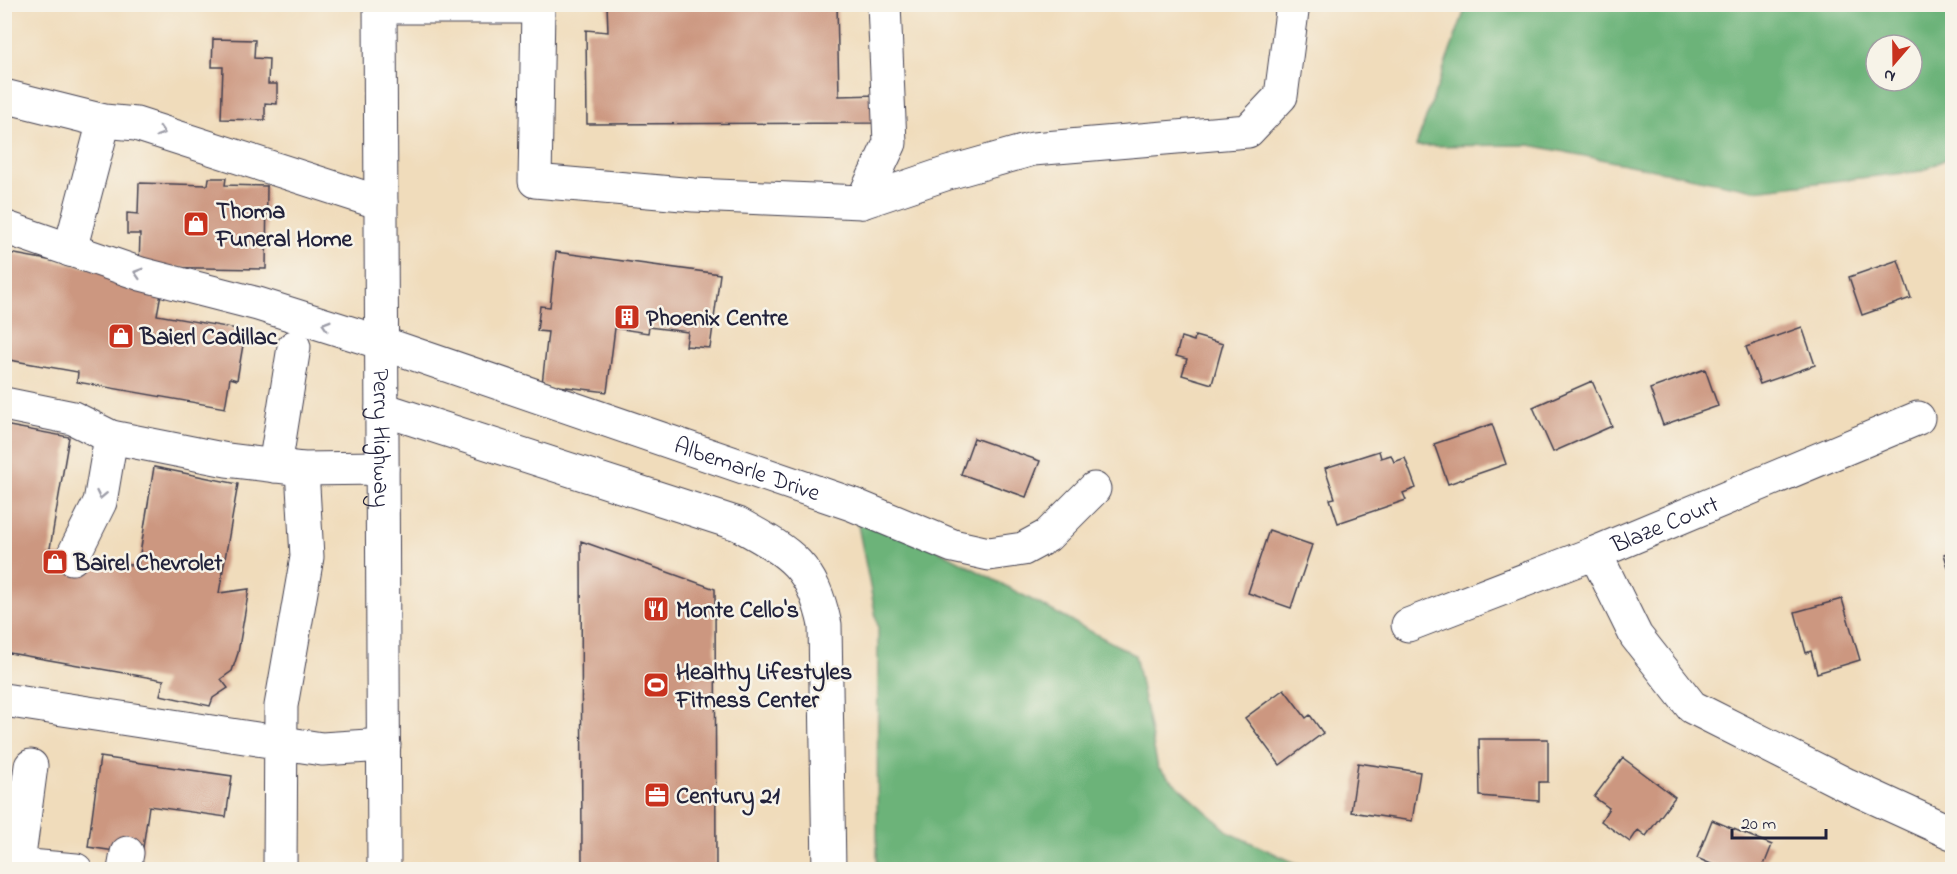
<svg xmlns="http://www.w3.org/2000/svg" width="1957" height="874" font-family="'Indie Flower',sans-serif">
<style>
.forest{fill:#6cb379;stroke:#476a5a;stroke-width:1.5;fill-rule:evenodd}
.building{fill:#cc9780}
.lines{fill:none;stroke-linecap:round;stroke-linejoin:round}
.minor-casing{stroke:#413e4e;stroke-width:35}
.highway-casing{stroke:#413e4e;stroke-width:35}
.minor{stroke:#fff;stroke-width:33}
.highway{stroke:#fff;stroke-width:33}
.oneway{stroke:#9c9ca7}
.labels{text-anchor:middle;stroke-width:5;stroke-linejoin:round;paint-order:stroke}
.poi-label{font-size:24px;font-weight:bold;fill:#22223b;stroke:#f7f3e8;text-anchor:start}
.street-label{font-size:24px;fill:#22223b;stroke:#f7f3e8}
</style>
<rect width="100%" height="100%" fill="#f7f3e8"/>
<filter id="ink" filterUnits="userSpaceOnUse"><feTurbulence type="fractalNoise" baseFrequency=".0167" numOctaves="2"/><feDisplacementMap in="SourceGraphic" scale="12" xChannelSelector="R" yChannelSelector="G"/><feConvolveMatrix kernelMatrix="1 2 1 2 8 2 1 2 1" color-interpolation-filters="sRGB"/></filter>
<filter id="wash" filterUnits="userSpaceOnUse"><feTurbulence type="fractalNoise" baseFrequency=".008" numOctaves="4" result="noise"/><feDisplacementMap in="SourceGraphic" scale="24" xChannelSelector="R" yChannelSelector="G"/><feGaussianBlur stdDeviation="1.35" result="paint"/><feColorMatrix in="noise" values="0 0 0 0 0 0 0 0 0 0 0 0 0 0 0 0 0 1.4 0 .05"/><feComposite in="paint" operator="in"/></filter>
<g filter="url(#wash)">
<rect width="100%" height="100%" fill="#f0dcbb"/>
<path class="forest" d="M1467,4l485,1v151l-30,15 -168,19 -224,-45 -114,1zM1876,45h36v36h-36z
M854,505l281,150 23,113 72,65 78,36h-431l1,-242z"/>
<g id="blocks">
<path class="building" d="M607,4h230l2,92 40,-1 1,28 -293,1 -1,-94 22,2z
M213,39l42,1 -1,18 15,1 -1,25h9v20l-12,-1v17l-44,-1 2,-52h-11z
M209,178h17l-1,7 42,1 -1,83 -127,-2 1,-33h-13v-21l11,1 1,-31 69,2z
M4,252l98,18 60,18 -5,27 81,14 -2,15 7,1 -6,35 -7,-2 -5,30 -148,-26 1,-10 -74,-13z
M556,252l164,22 -10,74 -24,-2 2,-14 -39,-5 -1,6 -33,-5 -8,64 -65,-8 6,-52 -11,-1 3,-25 10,1z
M1898,260l13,38 -49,17 -13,-38z
M1802,327l13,38 -55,19 -14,-37z
M1195,336l28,8 -11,40 -30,-9 5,-16 -11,-3 5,-19 13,4z
M1705,369l13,37 -55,19 -13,-36z
M1592,381l20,45 -59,26 -20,-45z
M1492,424l14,40 -58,20 -14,-40z
M4,425l65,12 -20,117 89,12 16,-99 84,17 -19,109 30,-4 -11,64 -6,18 -11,8 7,9 -15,10 -3,8 -50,-11 4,-15 -160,-28z
M974,438l66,23 -14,36 -65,-23z
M1379,451l2,7 10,-3 3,7 11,-4 11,30 -13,5 3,7 -68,23 -8,-24 5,-1 -10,-30z
M1269,530l43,15 -21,63 -43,-15z
M581,541l134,48 1,281h-134z
M1952,551v29l-8,-26z
M1842,599l18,61 -43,13 -6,-22 -5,2 -11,-41z
M1284,689l22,29 4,-3 13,18 -43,32 -35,-47z
M1479,739h69v43h-9v19l-59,-5z
M100,757l132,19 -6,41 -77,-11 -7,49 -54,-8z
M1623,758l52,39 -29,39 -8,-6 -8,12 -29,-21 8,-13 -15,-11z
M1358,763l62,9 -8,49 -61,-9z
M1712,820l60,25 -10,25h-37l-28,-12z"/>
</g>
</g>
<g filter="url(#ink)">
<use href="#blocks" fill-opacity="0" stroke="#413e4e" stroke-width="1.5"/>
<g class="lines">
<g class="minor-casing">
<g id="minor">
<path d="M380,7h158l-3,174 159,14 168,7 86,-29 85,-24 215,-18 33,-35 12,-92"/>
<path d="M4,96l100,25 32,3 245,79"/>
<path d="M862,202l28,-59 -6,-139"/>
<path id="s1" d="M4,227l137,47 117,30 124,39 472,162 99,41 36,8 34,-5 24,-13 47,-47"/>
<path d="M70,250l34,-129"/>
<path d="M4,404l69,14 38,19 116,23 75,9 80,-1"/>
<path d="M382,409l356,115c52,29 74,40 87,101l4,245"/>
<path d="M275,466l19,-119"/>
<path d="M1595,553l41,83 56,71 153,77 107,49"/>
<path d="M72,558l28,-56 11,-65"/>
<path id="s2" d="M1408,625l187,-72 323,-135"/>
<path d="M4,700l318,49 62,-4"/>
<path d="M31,766l-12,90 10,10 47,4"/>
<path d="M124,870l3,-17"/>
<path d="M280,870l1,-164 26,-149 -5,-88"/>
</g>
</g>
<g class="highway-casing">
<g id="highway">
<path id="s3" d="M380,4l4,866"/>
</g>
</g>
<use href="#minor" class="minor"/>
<use href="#highway" class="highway"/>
</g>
<defs><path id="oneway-chevron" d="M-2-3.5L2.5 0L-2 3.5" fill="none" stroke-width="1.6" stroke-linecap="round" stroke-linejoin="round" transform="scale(1.5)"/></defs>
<g class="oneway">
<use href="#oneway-chevron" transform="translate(161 132) rotate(18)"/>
<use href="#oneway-chevron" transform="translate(138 273) rotate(-163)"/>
<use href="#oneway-chevron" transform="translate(326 325) rotate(-163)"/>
<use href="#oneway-chevron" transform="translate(101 495) rotate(102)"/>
</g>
</g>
<defs>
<g id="shop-square" transform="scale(1.35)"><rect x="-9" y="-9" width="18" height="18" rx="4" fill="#c8321e" stroke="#f7f3e8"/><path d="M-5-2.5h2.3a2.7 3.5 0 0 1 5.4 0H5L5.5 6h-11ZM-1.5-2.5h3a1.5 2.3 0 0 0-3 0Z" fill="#fff"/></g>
<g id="building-square" transform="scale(1.35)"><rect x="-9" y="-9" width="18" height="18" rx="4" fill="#c8321e" stroke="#f7f3e8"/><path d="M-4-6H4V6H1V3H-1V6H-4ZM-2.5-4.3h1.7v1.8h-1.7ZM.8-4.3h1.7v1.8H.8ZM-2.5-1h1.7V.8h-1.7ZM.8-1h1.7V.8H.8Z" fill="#fff"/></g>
<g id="restaurant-square" transform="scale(1.35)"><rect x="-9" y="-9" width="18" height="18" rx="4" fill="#c8321e" stroke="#f7f3e8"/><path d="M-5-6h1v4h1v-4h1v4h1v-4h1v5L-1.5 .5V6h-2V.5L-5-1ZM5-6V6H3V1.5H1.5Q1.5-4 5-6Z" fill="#fff"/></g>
<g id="stadium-square" transform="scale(1.35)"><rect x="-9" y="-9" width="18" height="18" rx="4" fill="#c8321e" stroke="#f7f3e8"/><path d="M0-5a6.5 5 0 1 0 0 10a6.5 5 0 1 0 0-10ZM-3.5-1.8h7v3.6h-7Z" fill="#fff"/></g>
<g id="office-square" transform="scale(1.35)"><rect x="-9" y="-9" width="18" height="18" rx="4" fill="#c8321e" stroke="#f7f3e8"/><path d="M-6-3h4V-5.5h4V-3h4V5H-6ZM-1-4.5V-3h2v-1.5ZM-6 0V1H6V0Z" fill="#fff"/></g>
</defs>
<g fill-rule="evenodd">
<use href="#shop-square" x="196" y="224"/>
<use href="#building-square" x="627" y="317"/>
<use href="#shop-square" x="121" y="336"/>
<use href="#shop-square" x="55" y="562"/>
<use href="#restaurant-square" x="656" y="609"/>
<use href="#stadium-square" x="656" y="685"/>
<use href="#office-square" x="657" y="795"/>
</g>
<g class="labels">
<g class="poi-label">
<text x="216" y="218">Thoma<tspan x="216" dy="28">Funeral Home</tspan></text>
<text x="646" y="325">Phoenix Centre</text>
<text x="140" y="344">Baierl Cadillac</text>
<text x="74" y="570">Bairel Chevrolet</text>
<text x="676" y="617">Monte Cello's</text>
<text x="676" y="679">Healthy Lifestyles<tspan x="676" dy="28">Fitness Center</tspan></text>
<text x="676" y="803">Century 21</text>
</g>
<g class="street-label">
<text dy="8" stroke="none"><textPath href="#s3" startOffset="434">Perry Highway</textPath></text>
<text dy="8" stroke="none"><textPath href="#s1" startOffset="782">Albemarle Drive</textPath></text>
<text dy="8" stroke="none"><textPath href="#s2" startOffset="276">Blaze Court</textPath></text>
</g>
</g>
<rect width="1957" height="874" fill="none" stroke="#f7f3e8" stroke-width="24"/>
<g transform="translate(1894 63) rotate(200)"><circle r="28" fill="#f7f3e8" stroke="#a29fa3" stroke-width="1.5"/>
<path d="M0-4.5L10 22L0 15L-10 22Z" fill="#c8321e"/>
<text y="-9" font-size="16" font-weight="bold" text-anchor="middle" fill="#22223b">N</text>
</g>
<path d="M1732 829v9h94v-9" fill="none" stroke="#22223b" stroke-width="3"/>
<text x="1741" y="829" font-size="18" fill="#22223b" stroke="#f7f3e8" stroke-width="4.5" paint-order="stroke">20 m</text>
</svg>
